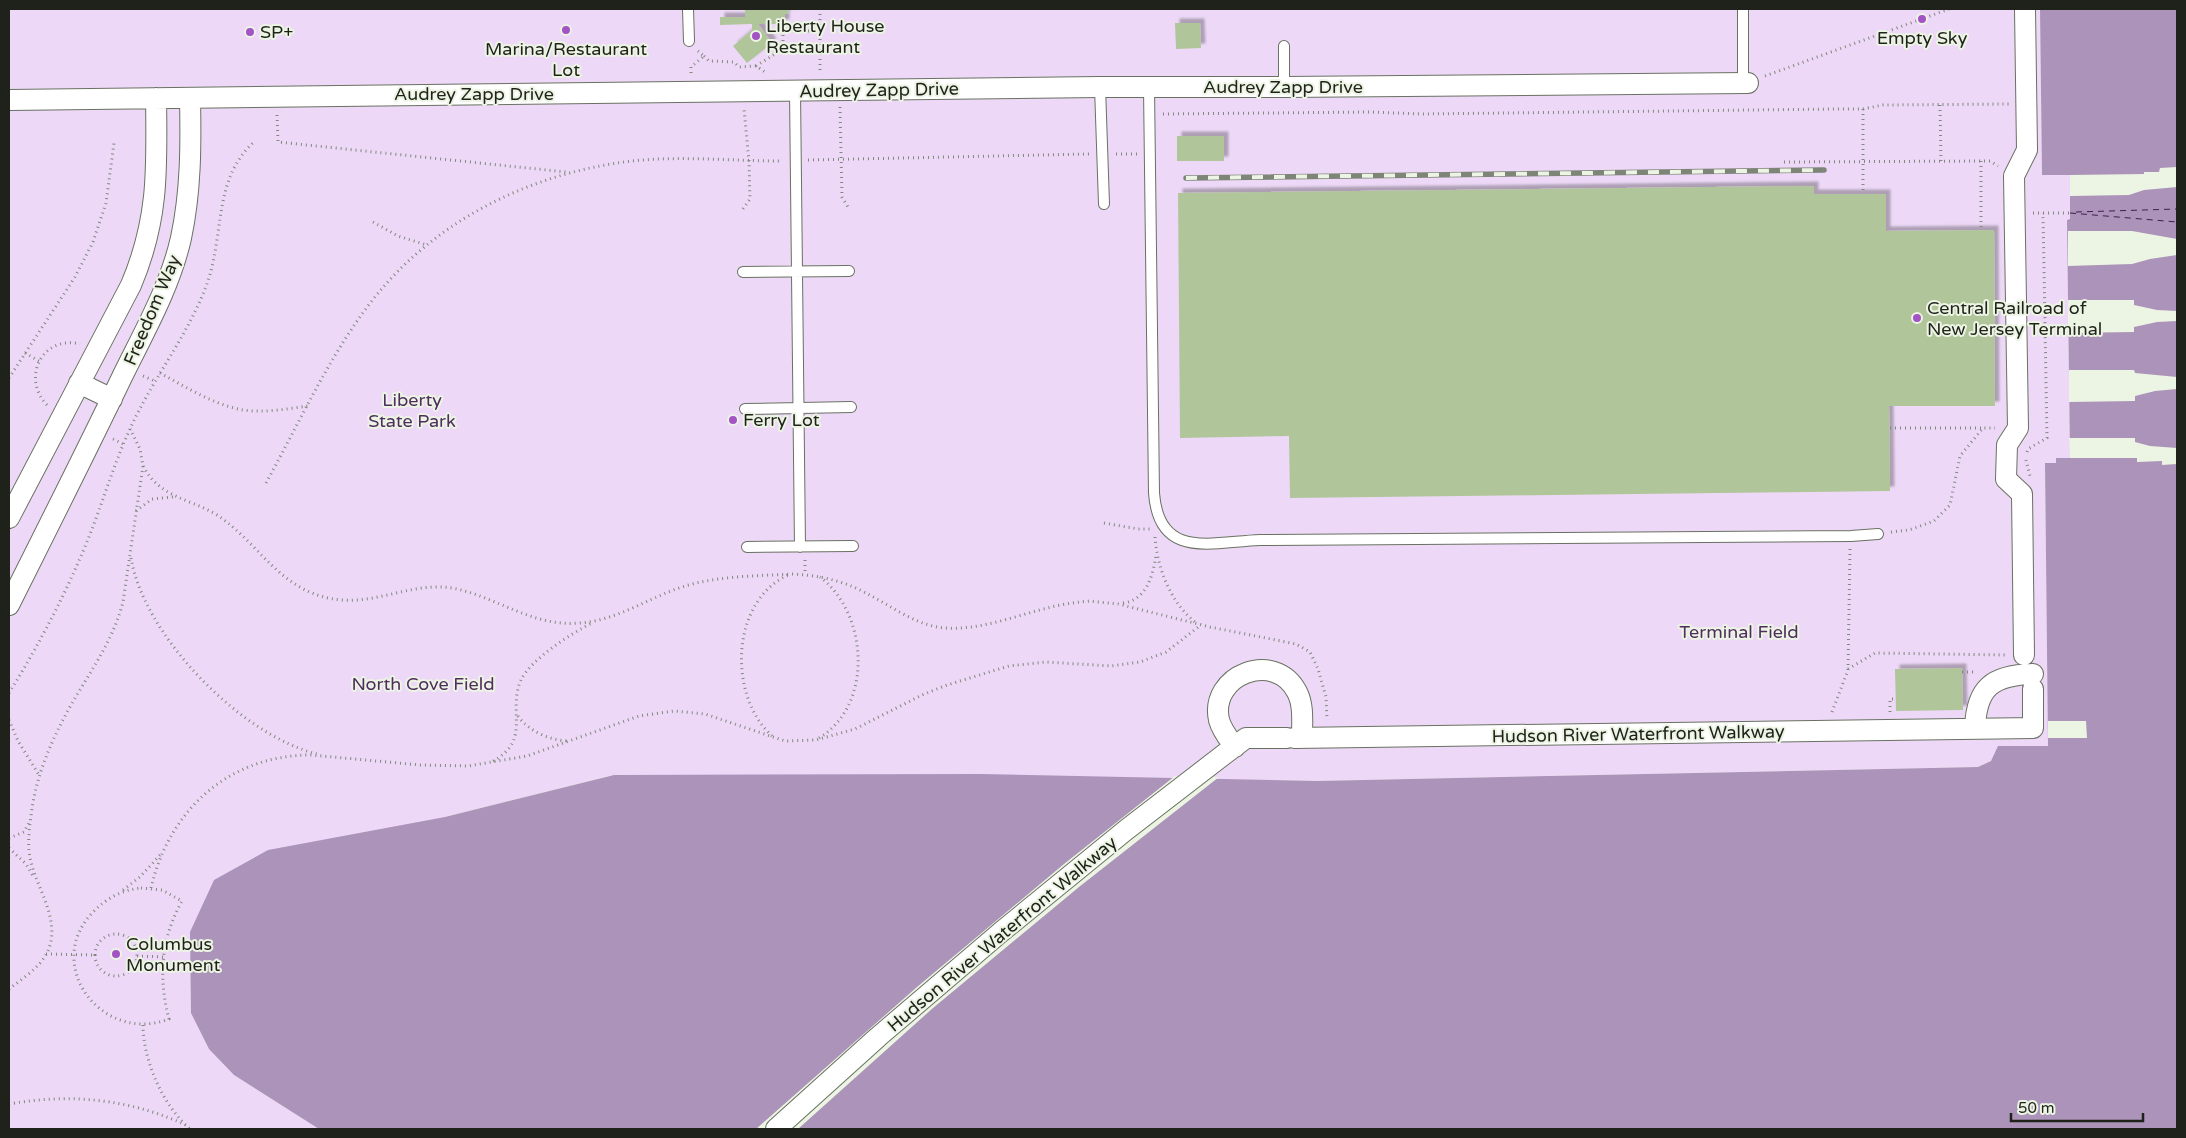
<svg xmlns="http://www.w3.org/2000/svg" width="2186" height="1138" font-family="'Varela Round',sans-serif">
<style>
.green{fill:#edd9f7}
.water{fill:#ac93b9}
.pier{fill:#ecf4e3}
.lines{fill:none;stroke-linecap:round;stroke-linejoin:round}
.ferry{stroke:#401e4f;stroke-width:1;stroke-dasharray:6 5;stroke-linecap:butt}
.building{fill:#b1c59b;filter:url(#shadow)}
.lane-casing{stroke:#697161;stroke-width:12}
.street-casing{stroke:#697161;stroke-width:22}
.path{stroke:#82887c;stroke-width:3;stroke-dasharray:1 4;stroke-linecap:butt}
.lane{stroke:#fff;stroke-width:10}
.street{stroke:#fff;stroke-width:20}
.rail-casing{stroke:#7e8478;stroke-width:5.5}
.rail{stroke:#ecf4e3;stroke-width:4;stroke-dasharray:11;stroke-linecap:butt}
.poi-dot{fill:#a353c4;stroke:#ecf4e3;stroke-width:2}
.labels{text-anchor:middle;stroke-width:4;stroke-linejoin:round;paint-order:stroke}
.poi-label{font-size:18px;fill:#1f221b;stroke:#ecf4e3;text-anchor:start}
.street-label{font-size:18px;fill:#1f221b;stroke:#ecf4e3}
.park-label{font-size:18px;fill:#4f2d5e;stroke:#ecf4e3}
</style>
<defs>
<filter id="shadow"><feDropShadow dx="4.5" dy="-4.5" stdDeviation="1" flood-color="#0004"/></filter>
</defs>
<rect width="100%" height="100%" fill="#ecf4e3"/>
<path class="green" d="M9,9h2031l2,166h28v44l-3,1 3,238h-14v5h-11l3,283h-49l-8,15 -13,6 -661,14 -704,-6 -168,42 -211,258 85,54h-310z"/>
<path class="water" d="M2040,9h137v1120h-1858l-85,-54 -25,-26 -18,-36 -1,-81 24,-52 54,-30 177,-33 169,-42 366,-1 337,7 661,-14 13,-6 7,-15h50l-3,-283h11v-5h14l-3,-238 3,-1v-44h-28z"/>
<path class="pier" d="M2177,167v20l-33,3 -15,5 -59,1v-21l74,-1v-2h15l1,-4z
M2068,231h64l45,8v16l-27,4 -18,5 -64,2z
M2068,300h66v5l23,5 20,1v10l-20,1 -23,5v5l-66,1z
M2069,370h65l1,3 42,4v12l-22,2 -20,5v5l-66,1z
M2069,438h66v4l15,4 27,2v16l-15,1v-4l-25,1v-4h-67z
M2048,721h38l1,17h-39z
M1175,776l44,1 -140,110 -146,121 -135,121h-42l161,-142 147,-123z"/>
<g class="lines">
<path class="ferry" d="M2076,212l101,-3
M2070,213l107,9"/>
</g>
<path class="building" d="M745,9h44l-1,5h-3v10h-27l14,19 -25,20 -14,-17 19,-16v-6l-32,1v-8h25z
M1175,23h25l1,25 -25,1z
M1177,136h47v25h-47z
M1814,186v8h72v37l108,-1 1,176h-106l1,85 -600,7 -1,-62 -109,2 -2,-245z
M1962,668l1,42 -67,1 -1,-42z"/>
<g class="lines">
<g class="lane-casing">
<path id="lane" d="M688,9l1,32
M1743,9v74
M1100,87l4,117
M1149,87l5,406c5,67 57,49 106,47l591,-4 27,-2
M1284,87v-41
M795,91l5,456
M743,272l106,-1
M745,409l106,-2
M747,547l106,-1"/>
</g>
<g class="street-casing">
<path id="street" d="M9,100l1091,-13h184l464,-4
M79,383l33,16
M9,518l122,-233c28,-66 26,-117 25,-187
M9,605c38,-76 76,-151 113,-228 22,-45 48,-90 59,-139 10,-47 10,-93 9,-140
M2024,655l-2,-161 -16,-15 1,-34 11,-17 -4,-252 13,-26 -2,-141
M1975,729c1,-42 18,-54 58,-55
M1294,738l739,-10v-39
M1235,747c-6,-8 -13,-16 -16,-27 -10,-45 56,-71 78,-28 7,13 5,31 5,45
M776,1129l102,-92 123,-105 125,-102 96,-74 24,-18h41"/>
</g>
<path class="path" d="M820,9v64
M704,56l5,5 25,1 5,5 17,-1 9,6
M756,66l27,-17v-18h37
M691,73v-6l13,-11 -6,-5
M1765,76l184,-67
M1940,105l1,56
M840,107l2,90 6,10
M1863,109v85
M1163,114l207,-2 52,2 413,-5h28l20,-4 126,-1
M277,115l1,27 288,30
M1116,154h21
M808,160l281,-6
M1981,161v69
M1784,162l206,-1 8,5
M743,209l7,-10 -1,-38 -5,-52
M2033,213h37
M373,222l25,14 29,9
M25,353l14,8
M160,373c24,13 51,30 78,36 22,5 48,0 70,-3
M143,376l12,5
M9,378l66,-101 18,-35 13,-39 8,-60
M47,405c-26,-27 -5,-70 33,-61
M1890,428h93
M113,439l10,5
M2027,452l1,-3 19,-11 -4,-225
M2026,460l4,16
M143,466c17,32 46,32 74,49 45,30 64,80 125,85 39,3 76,-20 115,-11 43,10 77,38 122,34 37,-2 69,-25 103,-36 34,-11 73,-11 109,-13 26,1 50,6 73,18 24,12 47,30 73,35 45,7 91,-18 135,-24l17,-2 29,3 92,23 86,17 14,8 8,17 8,28 1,22
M266,483c32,-58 60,-120 99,-173 61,-84 157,-134 259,-148 52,-7 106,-1 158,-1
M136,511l16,-12 21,-2
M1104,523l34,6h14
M1891,532l18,-2 25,-9 16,-16 10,-49 23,-28h12
M1155,537c2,31 16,66 40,85
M131,558c13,78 110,177 186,196
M805,560v14
M1123,603c24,-3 30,-28 33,-48
M1848,669l27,-16 132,2
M1962,672h15
M9,693c28,-45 54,-94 75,-144 17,-40 28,-81 46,-120 22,-49 56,-91 75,-140 21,-52 6,-109 50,-148
M1832,712l16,-42 2,-121
M1890,712v-13h6
M518,716c10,15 33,25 51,25
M9,720l9,21 21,34
M772,736c-44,-40 -42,-134 16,-161
M819,738c55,-33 49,-125 1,-161
M493,761c39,-21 14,-50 28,-81 10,-21 51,-47 71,-57
M9,838l15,-6 5,-9
M9,848l17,16 7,12
M141,888l21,2 20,11c-21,37 -24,77 -13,118 -67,26 -128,-55 -75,-108 13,-13 28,-21 47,-23z
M151,888c18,-78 78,-133 160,-133l109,10 48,1 59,-10 112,-40 35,-5 31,3 80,27 31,-1 39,-11 67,-34 25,-10 62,-19 37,-4 65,4 29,-4 26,-10 35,-27
M123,890l17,-13 20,-22
M95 955a21 21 0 1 1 42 0a21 21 0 1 1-42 0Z
M46,954l49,1
M137,956l26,1
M9,989c13,-10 30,-21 38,-36 15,-31 -9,-62 -16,-91 -4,-15 -2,-30 0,-46 4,-35 17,-68 34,-100 20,-38 47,-71 58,-114l20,-136 -3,-17 -10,-20
M143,1025c0,35 20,81 47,104
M9,1104c62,-11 120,-5 177,21"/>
<use href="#lane" class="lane"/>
<use href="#street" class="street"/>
<g class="rail-casing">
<path id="rail" d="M1186,178l638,-8"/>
</g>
<use href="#rail" class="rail"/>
</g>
<g class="poi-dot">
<circle cx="1922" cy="19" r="5"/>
<circle cx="566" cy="30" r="5"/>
<circle cx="250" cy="32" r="5"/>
<circle cx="756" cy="36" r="5"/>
<circle cx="1917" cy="318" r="5"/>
<circle cx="733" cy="420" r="5"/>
<circle cx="116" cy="954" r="5"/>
</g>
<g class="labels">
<g class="poi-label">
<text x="766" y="32">Liberty House<tspan x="766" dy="21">Restaurant</tspan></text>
<text x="260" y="38">SP+</text>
<text x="1922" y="44" text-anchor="middle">Empty Sky</text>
<text x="566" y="55" text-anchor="middle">Marina/Restaurant<tspan x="566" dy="21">Lot</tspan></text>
<text x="1927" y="314">Central Railroad of<tspan x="1927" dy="21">New Jersey Terminal</tspan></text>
<text x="743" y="426">Ferry Lot</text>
<text x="126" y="950">Columbus<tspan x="126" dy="21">Monument</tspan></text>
</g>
<g class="street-label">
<text x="1283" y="93">Audrey Zapp Drive</text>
<text transform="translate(879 90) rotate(-1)" y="6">Audrey Zapp Drive</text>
<text x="474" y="100">Audrey Zapp Drive</text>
<text transform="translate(152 310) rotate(-67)" y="6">Freedom Way</text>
<text transform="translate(1638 734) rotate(-1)" y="6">Hudson River Waterfront Walkway</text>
<text transform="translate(1002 934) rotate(-40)" y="6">Hudson River Waterfront Walkway</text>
</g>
<g class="park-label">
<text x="412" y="406">Liberty<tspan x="412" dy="21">State Park</tspan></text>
<text x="1739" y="638">Terminal Field</text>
<text x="423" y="690">North Cove Field</text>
</g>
</g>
<rect width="2186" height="1138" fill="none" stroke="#1f221b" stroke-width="20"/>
<path d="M2011 1113v8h132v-8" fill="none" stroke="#1f221b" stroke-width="2.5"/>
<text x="2018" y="1113" font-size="15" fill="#1f221b" stroke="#ecf4e3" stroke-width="4" paint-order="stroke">50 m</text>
</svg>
